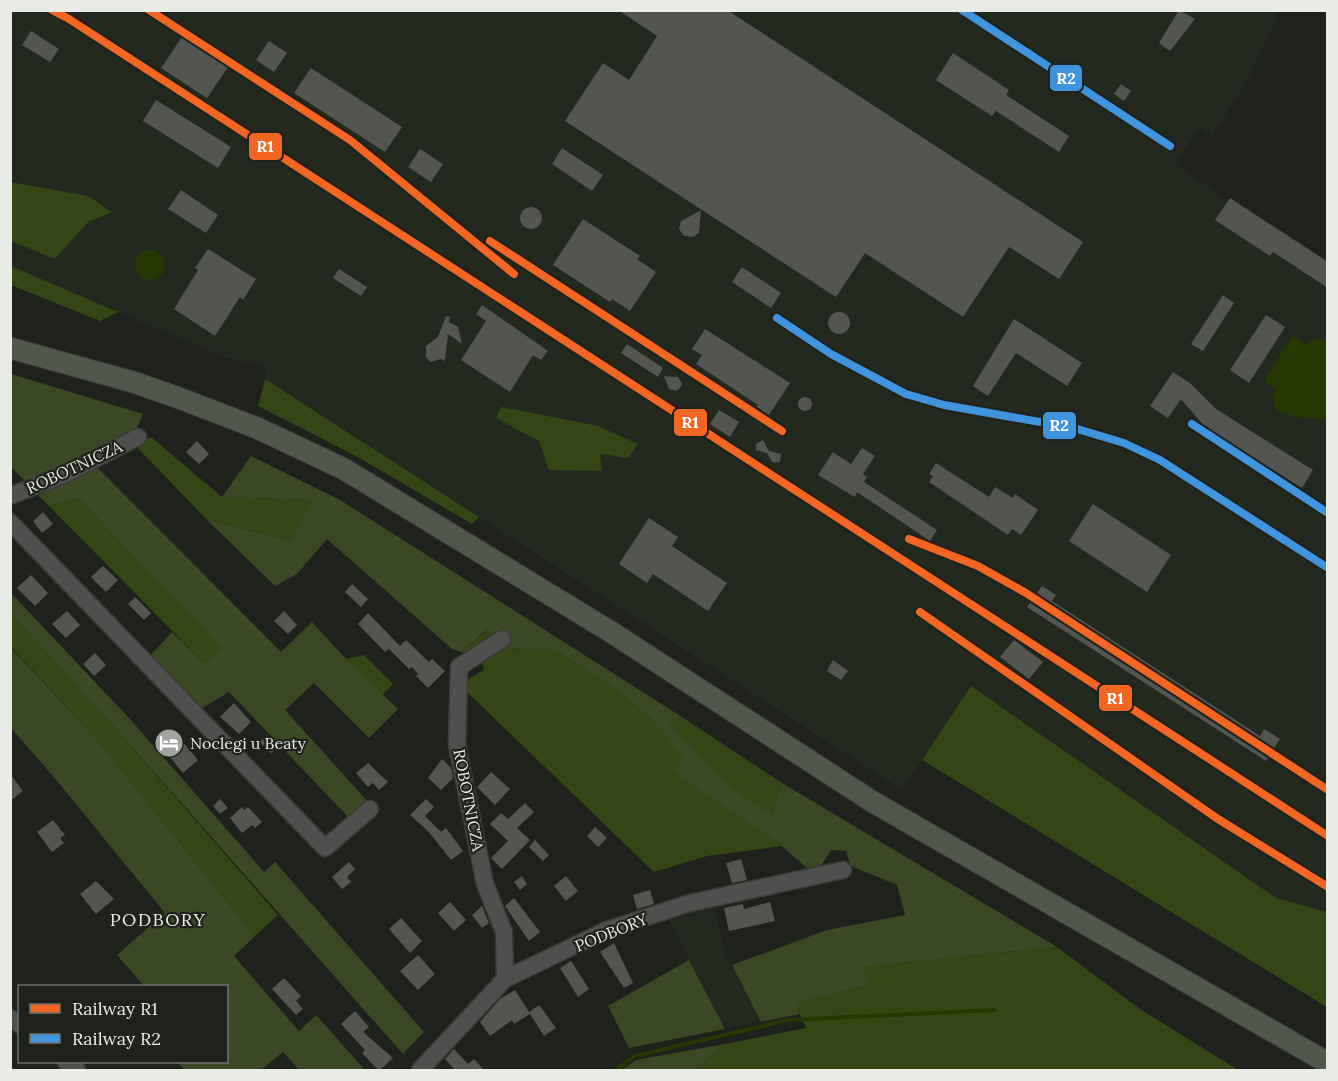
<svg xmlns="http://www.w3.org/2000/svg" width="1338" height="1081" font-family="Lora,serif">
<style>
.built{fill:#23291e}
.green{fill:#3a4924}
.forest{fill:#354715}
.water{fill:#263903}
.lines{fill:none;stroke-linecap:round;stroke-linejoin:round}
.stream{stroke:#263903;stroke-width:4}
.building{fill:#535551}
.minor-casing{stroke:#3a3b38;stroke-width:19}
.major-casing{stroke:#3a3b38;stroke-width:23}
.minor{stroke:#4f504d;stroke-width:16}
.major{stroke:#52574c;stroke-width:21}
.rail-1-casing{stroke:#1f221b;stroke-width:12}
.rail-2-casing{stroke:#1f221b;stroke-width:12}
.rail-1{stroke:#f26522;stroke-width:8}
.rail-2{stroke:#4094de;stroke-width:8}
.labels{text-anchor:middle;stroke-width:4.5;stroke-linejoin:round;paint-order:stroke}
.street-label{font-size:16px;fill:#e9ebe7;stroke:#1f221b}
.poi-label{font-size:16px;fill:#e9ebe7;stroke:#1f221b;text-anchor:start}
.neighbourhood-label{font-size:18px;letter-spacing:1.5px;fill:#e9ebe7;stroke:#1f221b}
.line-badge{stroke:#1f221b;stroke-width:2}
.badge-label{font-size:16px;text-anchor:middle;font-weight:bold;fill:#fff}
</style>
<rect width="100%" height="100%" fill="#1f211c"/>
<path class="built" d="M11,11h1263l4,4 -33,70 -33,51 -12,-8 -25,36 43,29 -2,2 5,4 106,67v646l-51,-14 -305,-212 -69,104 -637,-411v-13l-41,-9 -213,-91z
M714,905l12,49 35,68 -36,7 -58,-113z"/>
<path class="green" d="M11,374l132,40 -7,17 -107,54 -18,-18z
M251,456l89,44 342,217 -13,8 103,89 10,-31 275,164 -194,20 7,18 -74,17 4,12 -39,8 -29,-57 95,-35 78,-15 -8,-30 -46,-19 -5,-15 -15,-1 -9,14 -13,6 -27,-24 -109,-74 -18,-49 -39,-34 -61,-39 -53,-2 -14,-19 -27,23 -9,-3 -125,-110 -30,35 -22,12 -68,-66 85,21 19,-41 -89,-3z
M94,464l187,188 31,-30 34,37 52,50 -29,29 -55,-55 -29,27 86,95 -19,16 -123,-129 -30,18 -49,-54 22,-24 32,31 19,-15 -93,-94 -51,-56 -30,8 -16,-16z
M11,593l118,125 135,154 11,-10 149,170 -21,22 -287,-325 -105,-115z
M10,647l89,95 156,194 -21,20 65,75 17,-16 49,55h-66l-16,-18 -22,18h-76l-8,-8h49v-76h-82l-27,-31 48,-42 -112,-137 -42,-48z
M689,960l36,69 -96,19 -21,-42z
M725,1044l-30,26h-73l14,-10z"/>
<path class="forest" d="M10,182l78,14 24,16 -24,10 -33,37 -44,-18z
M10,266h1l107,46 -18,9 -89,-36z
M265,379l214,138 -7,7 -116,-68 -98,-50z
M501,407l97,19 40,18 -10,14 -28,-4 2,17 -53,-1 -10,-29 -43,-23z
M151,437l71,60 90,3 -20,41 -85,-21 -72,-75z
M79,498l51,56 94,94 -20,15 -155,-157z
M11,614l105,115 162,186 -23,21 -156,-194 -88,-95z
M489,629l13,19 53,2 61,39 39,34 30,36 -12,13 109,74 -75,10 -53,16 -187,-180 -2,-11 19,-11 -2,-9 -21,-9z
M364,655l29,29 -11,11 -36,-36z
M971,686l305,212 51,14v95l-405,-247z
M682,717l100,66 -10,31 -32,-18 -72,-71z
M1057,947l83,62 98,61h-543l30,-26 81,-16 -11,-26 75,-17 -8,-18z"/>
<path class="water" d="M135 265a15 15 0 1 1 30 0a15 15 0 1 1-30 0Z
M1292,336l15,9 6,-6 14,1v80l-36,-4 -14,-6 -5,-12 4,-9 -12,-8z"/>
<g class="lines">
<path class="stream" d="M616,1070l19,-14 153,-36 207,-10"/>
</g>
<path class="building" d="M618,10h109l356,232 -24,37 -50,-32 -46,70 -98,-64 -29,44 -271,-176 38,-58 26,17 28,-44z
M1179,10l16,9 -25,32 -11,-8z
M31,31l28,18 -9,13 -28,-17z
M182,37l46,30 -21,31 -46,-30z
M269,41l18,12 -13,19 -18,-12z
M953,53l56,37 -3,5 63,41 -10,16 -63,-41 -4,5 -56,-36z
M311,68l91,59 -17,25 -91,-59z
M1121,84l10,7 -7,10 -10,-7z
M156,100l75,47 -13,21 -75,-47z
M562,148l41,27 -11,16 -40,-27z
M420,149l23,15 -12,18 -23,-15z
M181,190l37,25 -12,18 -38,-24z
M1230,198l98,64v26l-55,-36 -3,4 -55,-36z
M520 218a11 11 0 1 1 22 0a11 11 0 1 1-22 0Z
M701,210l-2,23 -6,4 -9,-1 -5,-7 2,-8z
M583,219l57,37 -3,3 19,13 -26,39 -18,-12 -2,3 -57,-37z
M208,249l48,30 -13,21 -3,-3 -25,39 -41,-27 24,-39 -3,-2z
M742,267l39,26 -10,15 -39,-26z
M339,269l28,18 -6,9 -28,-18z
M1223,295l11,8 -31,48 -12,-7z
M482,305l66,46 -7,9 -8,-5 -23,37 -49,-32 25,-39 -10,-7z
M828 323a11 11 0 1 1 22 0a11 11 0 1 1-22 0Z
M1266,315l19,12 -36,56 -19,-13z
M446,316l4,1 -1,5 9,5 4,17 -14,-10 -3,27 -4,-2 -11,3 -4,-5v-11l12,-9z
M1014,319l68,44 -15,23 -51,-33 -28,43 -15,-10z
M705,329l85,54 -21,32 -12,-8 1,-2 -62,-41 6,-9 -10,-6z
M627,344l36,24 -5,9 -37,-24z
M1173,372l18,12 25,25 97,61 -11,18 -97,-61 -24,-28 -13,19 -18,-12z
M664,376l14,1 4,7 -2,4 -4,3 -7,-2z
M798 404a7 7 0 1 1 14 0a7 7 0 1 1-14 0Z
M719,410l20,12 -9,15 -20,-13z
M763,440l6,11 12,3 -1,8h-8l-5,-9 -11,-3v-6z
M197,441l12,13 -10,10 -13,-12z
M862,448l13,8 -12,18 4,3 -3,5 73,48 -7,11 -73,-49 -2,5 -37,-22 15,-23 18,12z
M936,463l53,34 6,-10 18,11 2,-4 23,16 -17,25 -9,-6 -4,6 -79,-53 4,-6 -4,-2z
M1093,504l78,51 -24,37 -78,-51z
M43,512l10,12 -11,9 -9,-12z
M649,518l29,19 -6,9 55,37 -19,28 -55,-37 -6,9 -28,-19z
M103,566l15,14 -12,12 -15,-15z
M31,575l17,18 -13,13 -18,-18z
M352,584l16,15 -7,8 -16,-15z
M1042,586l14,9 -4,6 208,135 4,-7 16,10 -14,22 -239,-154z
M135,597l16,16 -7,7 -16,-16z
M67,611l13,14 -14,13 -14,-14z
M284,611l13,14 -9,9 -14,-13z
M368,613l32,33 6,-6 23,22 3,-3 13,12 -17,17 -12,-12 2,-2 -6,-7 -3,2 -20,-20 -4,3 -27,-28z
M1014,640l29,22 -14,17 -29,-22z
M95,653l11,12 -12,11 -11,-12z
M833,660l15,11 -7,9 -14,-9z
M234,703l17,19 -12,12 -19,-17z
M168,730l6,6 2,-2 22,26 -15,13 -27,-33z
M267,735l11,11 -7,7 -11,-11z
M442,759l9,9 2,10 -12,12 -13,-12z
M368,763l20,19 -9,8 -6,-7 -5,4 -12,-14z
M491,772l19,17 -15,16 -18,-18z
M10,774l13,17 -13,10z
M220,799l8,9 -8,6 -7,-8z
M426,799l8,8 -9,9 16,16 5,-4 17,23 -12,9 -23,-29 -18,-16z
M525,803l9,9 -17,16 13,12 -28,29 -11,-11 17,-17 -18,-17 11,-11 7,6z
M242,807l2,3 4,-3 14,15 -7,6 -3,-3 -10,8 -12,-15z
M53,820l12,15 -5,3 4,5 -12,9 -15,-20z
M595,827l12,11 -9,9 -11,-11z
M535,840l14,15 -6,6 -14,-14z
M741,859l6,21 -15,3 -6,-20z
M349,862l6,7 -8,8 4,5 -9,7 -10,-12z
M522,876l5,8 -7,6 -6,-8z
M566,876l12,15 -12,10 -12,-15z
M96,881l18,18 -18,15 -16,-20z
M650,890l4,14 -17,5 -4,-14z
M514,898l26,34 -11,9 -24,-35z
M450,902l16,18 -12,11 -16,-18z
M770,902l5,19 -46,10 -5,-23 19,-4 1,5z
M482,906l7,17 -7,5 -10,-13z
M401,918l21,23 -12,12 -21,-24z
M614,943l19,40 -9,5 -24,-36z
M418,955l17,19 -17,16 -18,-19z
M571,961l18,28 -11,8 -18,-29z
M284,978l17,18 -5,5 7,8 -7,6 -24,-26z
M515,990l14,22 10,-7 17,23 -12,8 -14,-22 -16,10 -2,-4 -22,16 -10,-14 20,-23z
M355,1011l14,16 -6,5 30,26 -14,13 -17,-18 3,-3 -24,-26z
M454,1049l14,15 6,-5 11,12h-29l-11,-12z"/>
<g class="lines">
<g class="minor-casing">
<path id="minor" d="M10,496l58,-23 70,-36
M10,522l315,326 45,-39
M502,639l-43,28 -2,78 28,139 19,48 1,47
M10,1018l10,7
M66,1062l11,8
M420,1070l85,-91 102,-49 83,-27 153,-33"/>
</g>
<g class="major-casing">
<path id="major" d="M10,348l123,34 46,16 78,30 87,41 267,163 262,170 455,261"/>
</g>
<use href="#minor" class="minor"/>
<use href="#major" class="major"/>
<g class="rail-1-casing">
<path id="rail-1" d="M52,10l17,9 1259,817
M149,10l201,130 164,134
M490,241l292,190
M909,539l69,27 48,27 302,197
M920,612l298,207 110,68"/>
</g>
<g class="rail-2-casing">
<path id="rail-2" d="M962,10l208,136
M777,318l54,36 75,40 38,11 130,23 50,15 36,17 168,108
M1192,424l136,89"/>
</g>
<use href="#rail-1" class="rail-1"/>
<use href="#rail-2" class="rail-2"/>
</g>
<defs>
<g id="hotel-disc" transform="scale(1.5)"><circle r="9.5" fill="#a2a4a0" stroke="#1f221b"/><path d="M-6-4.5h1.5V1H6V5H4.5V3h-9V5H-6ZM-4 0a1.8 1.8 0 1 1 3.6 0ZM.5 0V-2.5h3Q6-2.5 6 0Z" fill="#fff"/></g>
</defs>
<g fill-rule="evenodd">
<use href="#hotel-disc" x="169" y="743"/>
</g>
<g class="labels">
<g class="street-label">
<text transform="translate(74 467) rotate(-25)" y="6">ROBOTNICZA</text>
<text transform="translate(469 800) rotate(79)" y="6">ROBOTNICZA</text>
<text transform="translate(611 932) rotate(-22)" y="6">PODBORY</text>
</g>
<g class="poi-label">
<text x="190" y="749">Noclegi u Beaty</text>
</g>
<g class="neighbourhood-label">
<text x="158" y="926">PODBORY</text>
</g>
</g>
<g class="line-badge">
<rect x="1049" y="64" width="34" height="28" rx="6" fill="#4094de"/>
<rect x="248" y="132" width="35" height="29" rx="6" fill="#f26522"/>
<rect x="673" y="408" width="35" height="29" rx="6" fill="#f26522"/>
<rect x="1042" y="411" width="35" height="29" rx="6" fill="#4094de"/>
<rect x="1098" y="684" width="35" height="28" rx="6" fill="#f26522"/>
</g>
<g class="badge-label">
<text x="1066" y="84">R2</text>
<text x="265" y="152">R1</text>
<text x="690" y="428">R1</text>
<text x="1059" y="431">R2</text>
<text x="1115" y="704">R1</text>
</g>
<rect width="1338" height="1081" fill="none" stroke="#e9ebe7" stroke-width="24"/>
<rect x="18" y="985" width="210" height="78" fill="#1f221b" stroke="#70726d" stroke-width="1.5"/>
<rect x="30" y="1004" width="30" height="9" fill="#f26522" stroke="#70726d" stroke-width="1.5"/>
<text x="72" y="1015" font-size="18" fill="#e9ebe7">Railway R1</text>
<rect x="30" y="1034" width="30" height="9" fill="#4094de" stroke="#70726d" stroke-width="1.5"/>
<text x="72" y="1045" font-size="18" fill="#e9ebe7">Railway R2</text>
</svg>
